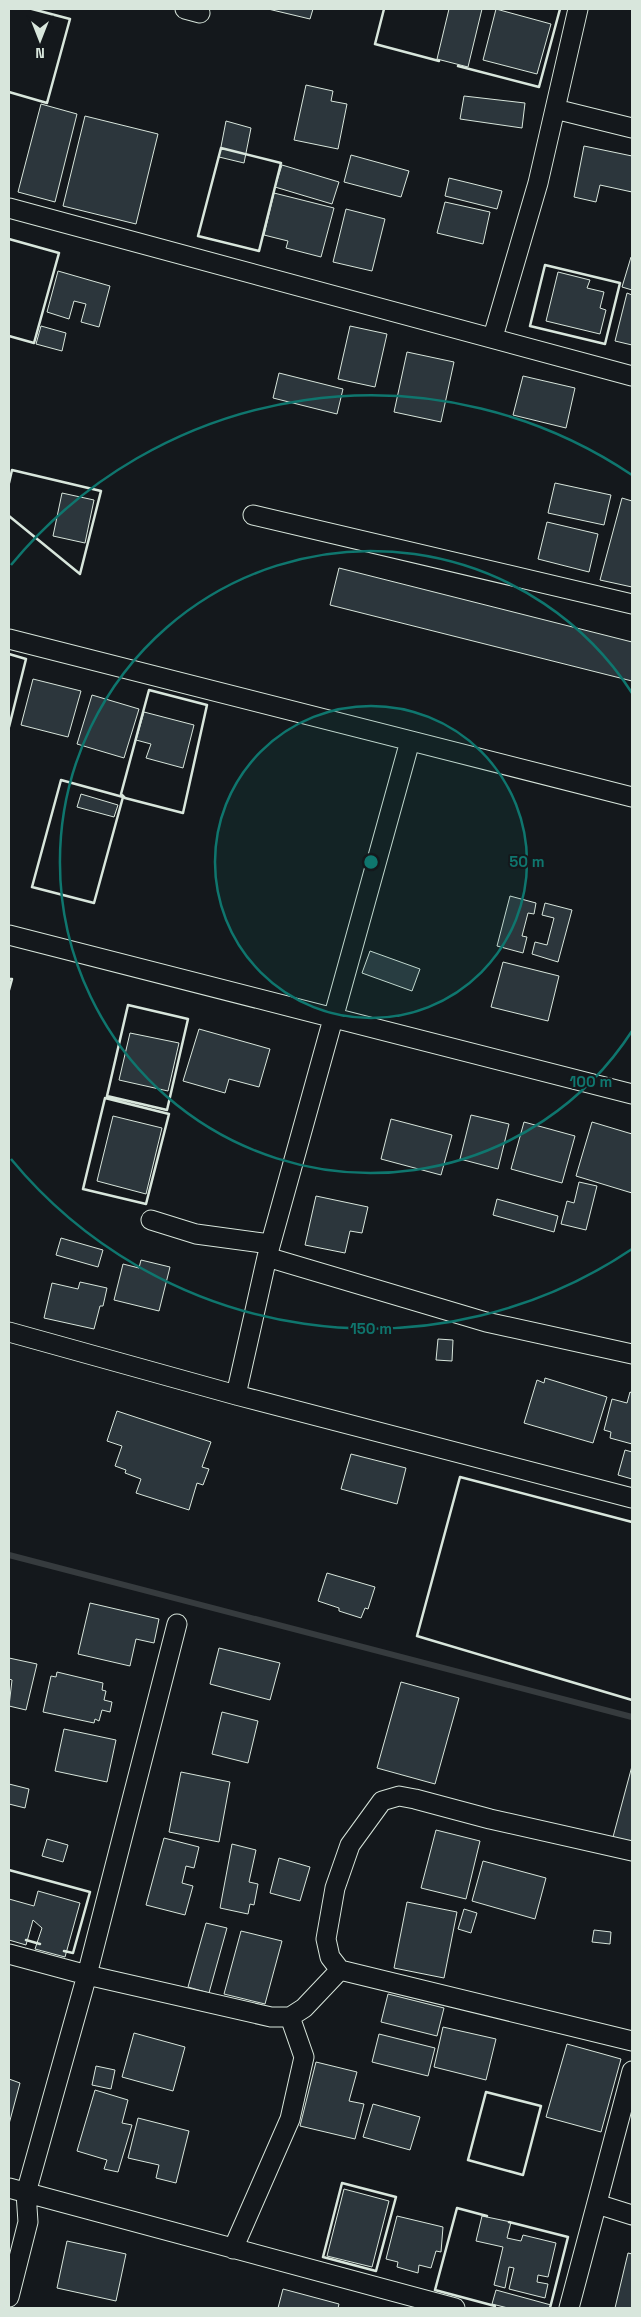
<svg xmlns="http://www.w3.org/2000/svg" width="641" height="2317" font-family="'Space Grotesk',sans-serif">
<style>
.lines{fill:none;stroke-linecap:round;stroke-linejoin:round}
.stream{stroke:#363b3e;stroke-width:6}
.building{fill:#2c363c;stroke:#d8e6dc}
.minor-casing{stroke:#d8e6dc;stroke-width:21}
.minor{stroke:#14181c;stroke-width:19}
.wall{stroke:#d8e6dc;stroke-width:2.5}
.ring{fill:none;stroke:#0f766e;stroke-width:2.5}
.centre{fill:#0f766e;stroke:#14181c;stroke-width:2.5}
.ring-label{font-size:15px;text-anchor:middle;font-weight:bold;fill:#0f766e;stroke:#14181c;stroke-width:4;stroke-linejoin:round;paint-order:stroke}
</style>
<rect width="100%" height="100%" fill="#14181c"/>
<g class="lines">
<path class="stream" d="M9,1555l623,162"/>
</g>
<path class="building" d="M268,9h45l-3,10z
M449,9h33l-14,58 -31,-8z
M496,9l55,15 -14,50 -54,-14z
M306,85l27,6 -2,10 16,3 -9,45 -44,-9z
M464,96l61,7 -3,25 -62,-9z
M41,104l36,10 -22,88 -37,-10z
M85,116l73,18 -22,90 -73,-18z
M226,121l25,7 -7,35 -25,-6z
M584,146l48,10v36l-32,-7 -4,17 -22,-5z
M351,155l58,16 -8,26 -57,-15z
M282,165l57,17 -7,22 -57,-17z
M449,178l53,13 -5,18 -52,-13z
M274,193l60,15 -13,49 -35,-9 2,-7 -24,-6z
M445,202l45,10 -7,32 -46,-11z
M346,209l39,10 -13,52 -39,-9z
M631,257h1v33l-10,-3z
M58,271l52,15 -11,41 -18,-5 5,-18 -12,-3 -5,18 -22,-7z
M558,272l32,8 -3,8 17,4 -4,16 6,2 -6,24 -54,-13z
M627,293l5,2v50l-17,-4z
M41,326l25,7 -4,18 -26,-7z
M350,326l37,8 -12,53 -37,-8z
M407,352l47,10 -13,60 -47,-10z
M279,373l64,16 -6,25 -64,-16z
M523,376l52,12 -9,40 -53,-13z
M555,483l56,12 -7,30 -56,-12z
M62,493l32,7 -9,43 -32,-7z
M622,498l10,3v86l-32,-7z
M547,522l51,12 -9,38 -51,-13z
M339,568l293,74v39l-302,-76z
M33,679l48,12 -13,46 -47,-12z
M92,695l47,14 -15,49 -47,-14z
M144,712l50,13 -11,43 -37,-10 5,-14 -15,-4z
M81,794l37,11 -4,12 -37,-10z
M510,896l26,7 -2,11 -6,-1 -6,23 5,1 -4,16 -26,-7z
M545,903l27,7 -14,52 -26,-8 3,-12 12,3 7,-27 -12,-3z
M370,951l50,18 -8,22 -50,-18z
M503,962l56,14 -11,45 -57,-14z
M199,1029l71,20 -11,38 -30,-8 -4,14 -42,-12z
M130,1033l49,10 -11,48 -49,-11z
M471,1115l38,9 -11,45 -38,-10z
M113,1116l49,12 -16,66 -49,-13z
M391,1119l61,16 -11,40 -60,-16z
M524,1122l51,14 -13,47 -51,-14z
M592,1122l40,12v59l-56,-17z
M579,1182l18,4 -11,44 -25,-6 6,-23 7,2z
M316,1196l52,11 -6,26 -12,-2 -5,22 -40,-8z
M497,1199l61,17 -4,16 -61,-17z
M61,1238l42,12 -5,17 -42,-12z
M141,1260l29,7 -11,44 -45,-11 9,-36 16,4z
M80,1282l27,6 -4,18h-3l-6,23 -50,-11 8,-35 26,6z
M438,1339l15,1 -1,21 -16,-1z
M545,1378l62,19 -14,46 -69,-20 13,-43 7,3z
M630,1392l2,1v51l-22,-6 1,-6 -7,-2 8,-31 15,4z
M117,1411l94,31 -9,25 7,2 -6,16 -6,-2 -8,27 -53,-17 5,-14 -16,-6 1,-3 -11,-4 7,-20 -15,-5z
M625,1450l7,2v27l-14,-4z
M351,1454l55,14 -9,36 -56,-15z
M327,1573l48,14 -7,22 -3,-1 -4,10 -22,-7v-3l-21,-7z
M90,1603l69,16 -5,24 -18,-4 -6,27 -52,-12z
M219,1648l61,15 -10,37 -60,-16z
M9,1658l28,6 -11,46 -17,-4 3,-26 -3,-1z
M57,1672l46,11 -1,7 4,1 -2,9 8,2 -2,10 -8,-2 -3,11 -4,-2 -1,4 -51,-11 8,-36 5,1z
M401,1682l58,16 -24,86 -58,-16z
M222,1712l36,9 -10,42 -36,-9z
M64,1729l52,11 -9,42 -52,-11z
M632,1766v76l-19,-5z
M181,1772l49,10 -11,60 -50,-10z
M9,1784l20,5 -4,19 -16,-4z
M436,1830l44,11 -14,58 -45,-11z
M164,1838l35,9 -5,21 -8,-2 -4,17 11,3 -8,29 -39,-10z
M47,1839l21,6 -5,17 -21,-6z
M232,1844l24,6 -7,32 9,2 -4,21 -4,-1 -2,10 -28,-6z
M279,1858l31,9 -10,34 -30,-8z
M483,1861l63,17 -11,41 -63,-18z
M38,1891l42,12 -15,54 -30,-8 7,-21 -9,-8 -7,25 -17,-5v-41l25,7z
M407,1902l50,10 -13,66 -50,-10z
M464,1909l13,4 -6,20 -13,-4z
M206,1923l21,5 -18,65 -21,-6z
M594,1930l17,2 -1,12 -18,-2z
M241,1931l41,10 -17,63 -41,-10z
M388,1994l56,14 -7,28 -56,-14z
M443,2027l53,12 -10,41 -52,-13z
M134,2033l51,14 -12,44 -51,-14z
M379,2034l56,14 -7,28 -56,-14z
M567,2044l54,15 -20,73 -55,-15z
M316,2062l41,10 -8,29 15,3 -9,35 -55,-13z
M96,2066l19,4 -4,19 -19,-4z
M9,2079l11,4 -11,41z
M95,2090l33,10 -6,23 10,2 -14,47 -14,-3 3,-9 -30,-9z
M373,2104l47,13 -10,33 -47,-13z
M138,2118l51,13 -13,52 -20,-5 3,-13 -31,-7z
M344,2189l45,12 -17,66 -45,-11z
M397,2216l46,11 -2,25 -5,-1 -5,17 -12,-3 -1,8 -21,-6 1,-5 -12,-3z
M482,2216l29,6 -4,16 14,3 2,-6 33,8 -8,34 -10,-2 -1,7 11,2 -3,14 -36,-9 5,-21 -5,-1 -4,21 -11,-3 9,-38 -27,-6z
M67,2241l59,13 -10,47 -59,-13z
M628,2253l4,1v54h-17z
M283,2289l56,15 -1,4h-60z
M496,2290l55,15 -1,3h-42l-16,-4z"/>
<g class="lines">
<g class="minor-casing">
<path id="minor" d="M185,9l15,4
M555,109l77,19
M9,208l623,168
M493,337l45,-154 40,-174
M253,515l379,89
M9,639l623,158
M9,935l623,159
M151,1220l45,14 74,10
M267,1257l219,65 146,32
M9,1332l227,63 396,103
M236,1395l31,-138 143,-516
M632,1851l-142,-32 -75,-20 -16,-3 -17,5 -32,44 -15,43 -9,51 4,18 10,13 292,71
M9,1954l78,21 184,42h19l14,-9 36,-38
M9,2188l446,120
M597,2204l35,11
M233,2249l57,-130 14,-62 -14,-40
M9,2297l19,-75 -2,-29 61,-218 90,-351
M569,2308l63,-237"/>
</g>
<use href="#minor" class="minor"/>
<path class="wall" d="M384,9l-9,35 64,17
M458,66l81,21 21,-78
M9,92l38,11 23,-84 -38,-10
M221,148l60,15 -22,88 -61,-15z
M9,239l50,14 -25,90 -25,-7
M545,265l75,18 -15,61 -75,-18z
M9,483l3,-13 89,21 -21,83 -71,-58
M9,654l17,5 -17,68
M149,690l58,15 -24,108 -58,-15 -4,-4z
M61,780l62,17 -29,106 -62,-16z
M9,979h3l-3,11
M128,1005l60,14 -21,91 -60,-14z
M105,1098l64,16 -23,90 -63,-15z
M632,1522l-172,-45 -43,159 215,64
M9,1870l81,22 -17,61 -9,-2
M26,1940l14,4
M486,2092l55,14 -18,69 -55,-15z
M342,2183l54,14 -20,74 -53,-14z
M487,2216l-30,-8 -22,82 60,16
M509,2222l59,15 -18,71"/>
</g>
<circle cx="371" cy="862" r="156" fill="#0f766e" fill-opacity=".12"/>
<g class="ring">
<circle cx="371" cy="862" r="156"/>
<path d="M632 1031A311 311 0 1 1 632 693"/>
<path d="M632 1249A467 467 0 0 1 11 1159M11 565A467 467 0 0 1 632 475"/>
</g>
<circle cx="371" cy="862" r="8" class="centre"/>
<g class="ring-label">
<text x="527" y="867">50 m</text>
<text x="591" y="1087">100 m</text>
<text x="371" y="1334">150 m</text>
</g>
<rect width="641" height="2317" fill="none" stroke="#d8e6dc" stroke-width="20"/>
<g transform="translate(40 40) rotate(180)" stroke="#14181c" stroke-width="4" paint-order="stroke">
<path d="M0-4L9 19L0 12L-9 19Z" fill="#d8e6dc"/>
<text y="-8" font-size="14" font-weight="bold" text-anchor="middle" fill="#d8e6dc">N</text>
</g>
</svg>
